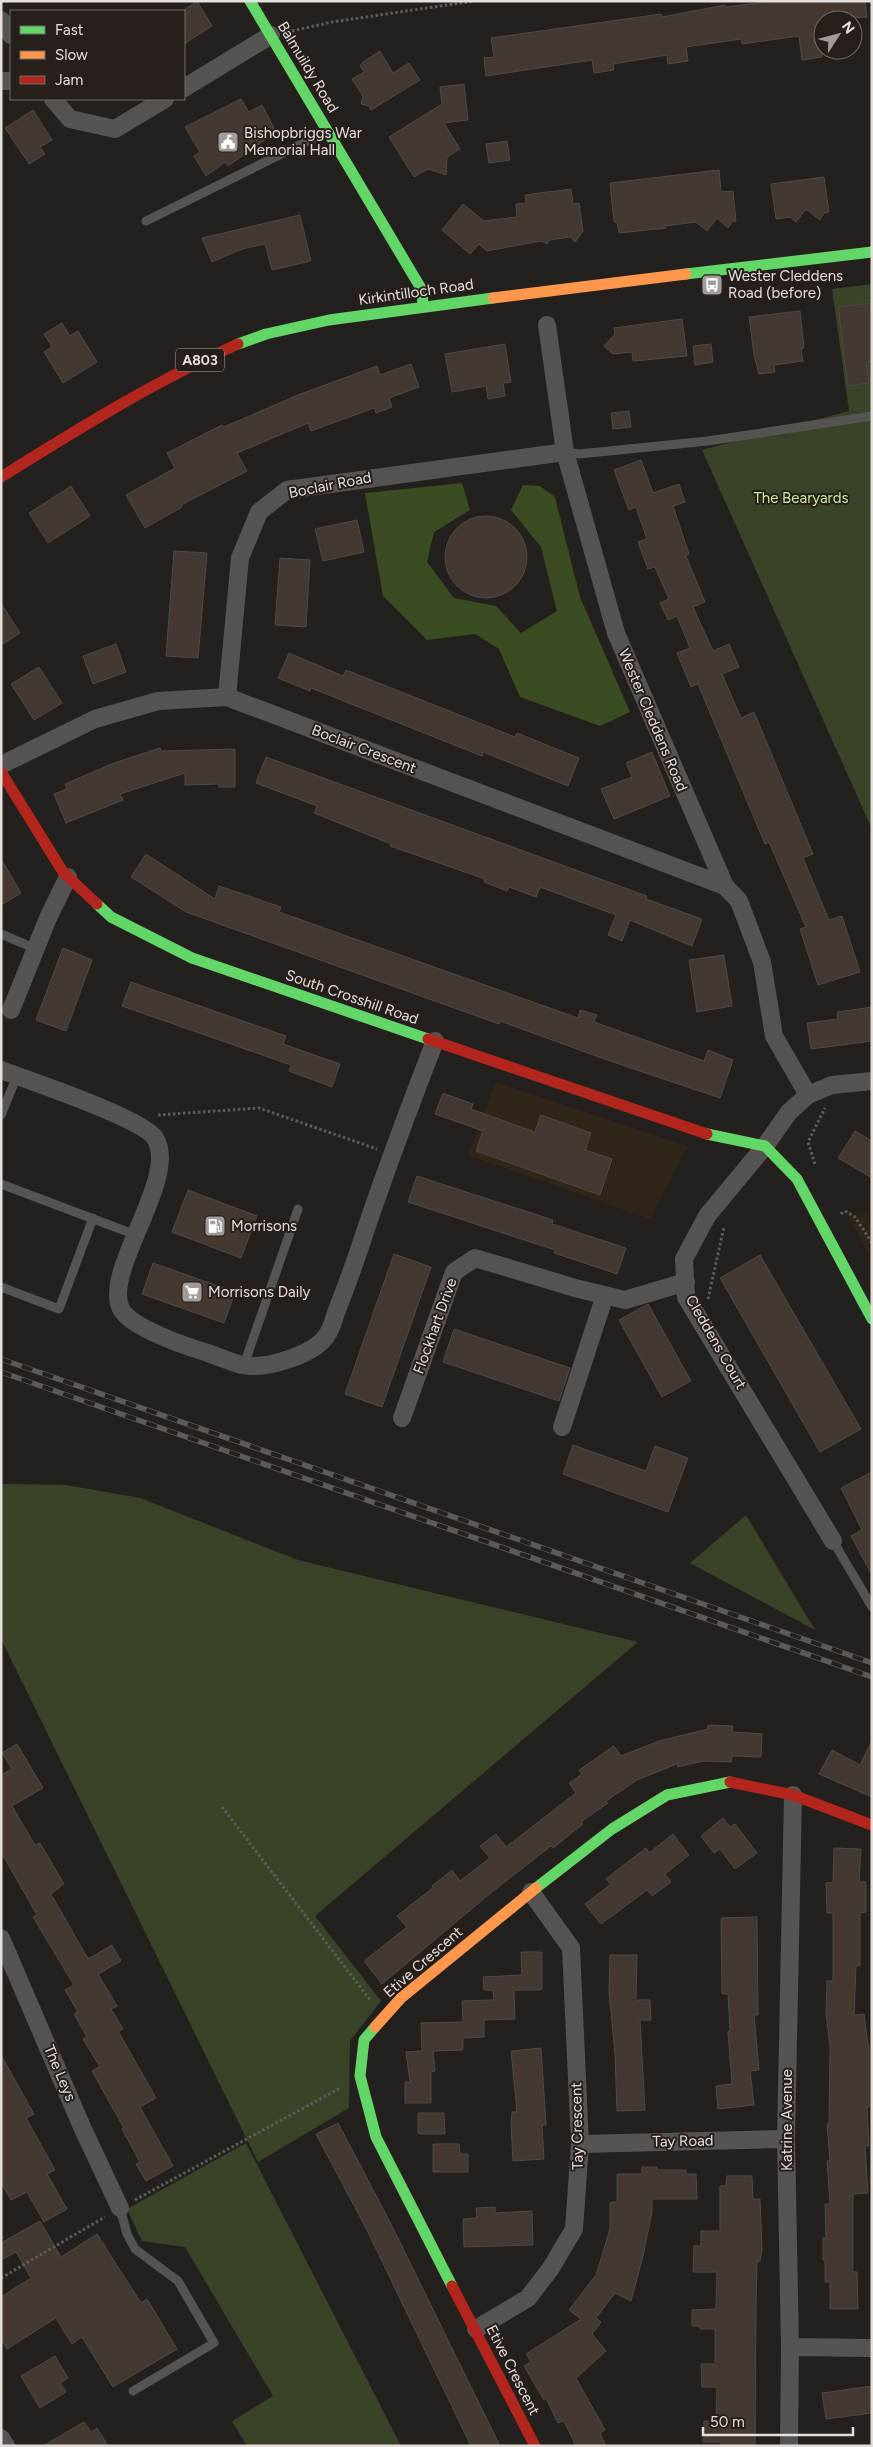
<svg xmlns="http://www.w3.org/2000/svg" width="873" height="2447" font-family="Figtree,sans-serif">
<style>
.education{fill:#302519}
.green{fill:#384328}
.forest{fill:#3a4c21}
.building{fill:#433931;stroke:#4d4a48}
.lines{fill:none;stroke-linecap:round;stroke-linejoin:round}
.path{stroke:#5d5c5a;stroke-width:3;stroke-dasharray:2.5 2.5;stroke-linecap:butt}
.lane{stroke:#565452;stroke-width:9}
.street{stroke:#565452;stroke-width:18}
.fast{stroke:#63d668;stroke-width:11}
.slow{stroke:#ff974d;stroke-width:11}
.jam{stroke:#b3261e;stroke-width:11}
.rail-casing{stroke:#5c5b5a;stroke-width:5.5}
.rail{stroke:#271f1b;stroke-width:4;stroke-dasharray:11;stroke-linecap:butt}
.labels{text-anchor:middle;stroke-width:4;stroke-linejoin:round;paint-order:stroke}
.shield{fill:#271f1b;stroke:#aca5a2;stroke-width:1}
.shield-label{font-size:14px;font-weight:bold;fill:#e5dfdc}
.street-label{font-size:15px;fill:#e5dfdc;stroke:#271f1b}
.poi-label{font-size:15px;fill:#e5dfdc;stroke:#271f1b;text-anchor:start}
.park-label{font-size:15px;fill:#c8eb9d;stroke:#271f1b}
</style>
<rect width="100%" height="100%" fill="#24201e"/>
<path class="education" d="M496,1082l192,64 -38,73 -182,-64z
M845,1211l5,4 22,-3v48z"/>
<path class="green" d="M872,284v545l-170,-379 147,-39 -17,-122z
M1,1484l65,1 74,13 158,62 340,82 -323,274 66,85 -31,40 -1,67 -91,54 -257,-523z
M746,1515l69,115 -125,-67z
M246,2143l155,303h-154l-15,-25 41,-25 -88,-149 -43,-6 -15,-32z"/>
<path class="forest" d="M462,483l8,27 -36,22 -7,30 27,36 42,8 25,27 36,-22 -16,-64 -30,-37 12,-25 17,1 15,11 25,100 50,115 -30,14 -80,-29 -21,-48 -24,-15 -48,6 -44,-44 -18,-103z"/>
<path class="building" d="M197,1l15,25 -28,18v-34z
M772,1h93l2,16 -44,3v2l-5,1 4,34 -20,3 -3,-24 -57,8 -1,-5 -55,8 2,14 -20,3 -1,-9 -54,9 1,6 -20,3 -2,-13 -106,16 -2,-18 10,-1 -3,-19 170,-24 1,3 63,-12 1,2z
M380,51l13,22 16,-10 11,17 -49,30 -2,-4 -8,-2 2,-8 -11,-17 12,-7 -4,-6 2,-3z
M464,84l4,36 -24,3 16,26 -13,8 -1,18 -18,-6 -14,8 -25,-40 53,-33 -2,-17z
M241,99l8,13 13,-7 14,27 -48,34 -3,-4 -19,14 -12,-20 6,-4 -15,-25z
M33,110l19,30 -12,7 5,7 -16,10 -24,-36z
M507,141l3,19 -21,3 -3,-19z
M719,170l2,22 12,-1 3,30 -4,1 -4,6 -11,-10 -10,13 -11,-9 -31,4 1,2 -47,5 -2,-11h-3l-4,-39z
M824,177l5,35 -5,1 -4,7 -14,-11 -10,13 -6,-5 -14,2 -5,-35z
M571,189l2,15 6,-1 4,28 -8,11 -5,-5 -20,3 -3,4 -6,-3 -54,10 -8,-7 -9,10 -28,-24 21,-26 21,17 33,-4 -1,-13 10,-1 -1,-8z
M300,215l11,46 -39,9 -7,-26 -23,5 -30,13 -10,-24z
M872,303v58l-6,1 3,21 -21,3 -10,-79z
M800,311l4,37 -3,1 2,12 -29,4 1,7 -16,2 -5,-19 -5,-38z
M682,319l5,37 -54,5 -1,-9 -19,2 -9,-8 11,-12 -1,-6z
M62,323l8,13 8,-5 19,31 -34,21 -19,-31 8,-5 -8,-13z
M505,344l6,38 -8,1 2,13 -17,3 -2,-13 -34,6 -7,-38z
M711,344l2,18 -18,3 -2,-19z
M411,364l8,23 -30,11 3,9 -16,6 -2,-5 -63,23 -3,-8 -71,30 10,18 -66,34 1,2 -37,21 -19,-33 49,-27 -8,-15 55,-28 2,2 74,-32 79,-29 3,9z
M629,411l2,16 -18,2 -2,-16z
M641,460l12,33 26,-9 6,18 -12,4 16,48 -3,2 19,46 -12,5 20,44 16,-7 10,23 -17,7 19,44 13,-6 59,142 -10,4 26,62 13,-4 18,56 -42,13 -18,-56 6,-2 -37,-85 -4,2 -67,-160 -7,3 -14,-34 13,-5 -13,-32 -9,4 -8,-17 9,-4 -14,-32 -7,2 -10,-27 9,-3 -11,-32 -7,3 -15,-40z
M71,486l19,30 -42,27 -19,-30z
M445 557a41 41 0 1 1 82 0a41 41 0 1 1-82 0Z
M357,520l7,32 -41,9 -8,-32z
M174,551l33,2 -9,105 -32,-2z
M280,558l30,2 -4,67 -31,-2z
M1,603l19,30 -19,12z
M116,644l10,28 -33,12 -10,-28z
M289,653l54,23 3,-6 169,67 2,-4 62,25 -11,28 -85,-34 -1,4 -171,-68 -1,3 -32,-13z
M39,667l23,36 -28,17 -23,-36z
M160,748l1,3 74,-2v38h-16v-3l-34,1v-12l-65,21 3,6 -57,23 -12,-29 13,-5 -2,-5 49,-21z
M652,752l18,44 -56,23 -13,-30 31,-12 -6,-14z
M266,757l381,139 -1,3 56,20 -10,27 -62,-26 -8,21 -14,-6 8,-20 -76,-28 -4,10 -27,-10 -2,4 -23,-9 1,-3 -95,-33 1,-2 -77,-31 3,-7 -61,-23z
M146,854l69,45 4,-13 62,21 -2,5 299,106 2,-8 17,5 -3,7 110,39 4,-11 25,10 -13,38 -113,-38 -107,-39 -1,3 -313,-112 -55,-35z
M1,859l20,34 -20,12z
M63,948l29,12 -26,71 -30,-11z
M724,955l8,51 -35,6 -8,-52z
M131,982l155,54 -3,8 57,20 -8,23 -43,-16 2,-6 -169,-59z
M872,1007v34l-61,8 -4,-26 31,-4 -1,-7z
M443,1093l30,11 -2,5 64,23 6,-17 50,18 -6,17 27,9 -12,36 -124,-44 7,-20 -48,-17z
M855,1131l17,10v37l-34,-20z
M417,1176l136,44 -1,4 74,24 -9,26 -63,-21 1,-3 -147,-48z
M188,1190l69,26 -16,42 -69,-26z
M394,1254l37,13 -49,140 -37,-13z
M760,1255l101,174 -41,23 -100,-174z
M153,1263l82,29 -11,31 -82,-29z
M648,1304l43,77 -29,16 -43,-77z
M454,1329l116,39 -11,33 -116,-39z
M573,1445l73,26 9,-25 33,12 -20,54 -105,-38z
M872,1472v103l-21,-39 11,-6 -21,-42z
M708,1725l25,1 -1,6 30,2 -1,23 -29,-1 -1,6 -27,-1 -26,6 -1,-3 -40,16 -31,21 2,2 -27,19 2,2 -30,24 -2,-2 -58,45 -111,93 -18,-23 43,-34 -10,-11 37,-29 -2,-1 20,-16 8,11 30,-23 -10,-12 16,-12 10,13 70,-54 -7,-10 13,-9 -3,-4 35,-24 7,10 38,-15 49,-12z
M872,1741v56l-53,-23 13,-24 28,15z
M17,1744l26,44 -31,18 23,39 5,-2 24,41 -13,10 37,65 24,-14 9,16 -23,13 19,32 -6,3 12,20 -5,2 38,67 -16,9 33,59 -27,15 -10,-17 4,-2 -18,-33 2,-1 -32,-57 8,-4 -17,-28 4,-2 -13,-23 4,-2 -13,-22 9,-5 -41,-68 4,-2 -36,-63v-77l11,-6 -10,-16z
M723,1818l7,9 5,-3 22,29 -22,16 -15,-20 -6,4 -13,-17z
M673,1834l16,21 -24,19 6,8 -19,14 -5,-6 -46,34 -16,-20 26,-20 -5,-5 23,-18 17,-13 3,5z
M834,1848l27,1 -2,33h7v30l-6,1v53h-4l-2,49 10,-1 4,31h1v62h-2l2,39h-4l3,47 -15,1v78h4l1,37h-28v-27h-5v-22h-2v-22h3l-1,-34h5l-3,-43h3l-3,-37h2l1,-78 -4,-33 1,-32h6v-68h-6l-1,-30 7,-1z
M757,1917l1,98h-4l5,55 -9,1 4,34 -36,4 -2,-23 16,-2 -4,-52 2,-1 -2,-37h-6l-1,-76z
M521,1952h21v38h-28l1,29 -31,1v17l-21,1v12l-30,1 2,20 -4,1v31h-26v-21h5l-4,-30 16,-1 -1,-28 42,-1 -1,-21 32,-1 -1,-10h-9l-1,-13 39,-2z
M610,1955h27l-1,45h14l1,20h-11l5,90 -28,1 -2,-58 -6,-61z
M541,2048l5,77h-4l2,34 -31,2 -2,-38 1,-11h5l-6,-61z
M1,2055l33,59 -8,4 29,52 -8,4 20,35 -23,13 -17,-30 -16,8 -10,-17z
M418,2113h26l1,21h-27z
M338,2123l54,103 108,220h-29l-105,-218 -50,-94z
M433,2144h26l1,10h8v18h-35z
M642,2167h15v3h29v4h10l1,25h-45v13l-9,44 -12,45 -16,-8 -19,25 5,4 -9,12 14,17 -30,27 29,52 -5,3 6,13h-30l-12,-25 -6,2 -12,-25 -2,2 -20,-34 7,-4 -5,-8 55,-35 -12,-9 27,-35 14,-46v-27h7v-28h25z
M727,2176h25l1,23h7l2,51 -2,11h-3l-1,50 -1,135h-34v-4h-18l1,-21h12l1,-34h-15l-1,-23h14v-35h-15v-3h-8v-16l24,-1 1,-37h-24l1,-26h7v-15h19v-45h6z
M495,2207v6l37,-2 1,34 -69,2 -1,-28 14,-1 -1,-10z
M40,2221l21,36 36,-23 44,69 6,-4 30,50 -64,38 -31,-50 -10,7 -16,-26 -49,31 -6,-10v-42l30,-19 -15,-26 -15,8v-17z
M55,2356l13,22 -8,5 6,9 -26,16 -19,-32z
M872,2386v27l-46,6 -4,-26z
M84,2422l7,10 6,-4 11,18h-65z"/>
<g class="lines">
<path class="path" d="M292,31l40,-9 142,-21
M158,1115l101,-7 118,41
M815,1164l-7,-22 17,-34
M841,1214l4,-3 10,6 17,26
M708,1299l16,-72
M222,1807l149,194
M135,2200l205,-112
M1,2278l104,-61"/>
<path class="lane" d="M146,221l180,-89
M565,452l14,2 129,-13 164,-25
M1,934l35,15
M1,1115l16,-39
M1,1184l135,51
M1,1287l58,22 34,-91
M244,1365l54,-156
M833,1541l39,66
M120,2208l7,26 8,15 43,32 36,62 -81,48"/>
<path class="street" d="M1,20l10,15
M1,81h10
M184,88l87,-53
M53,99l17,20 45,10 50,-30
M547,325l18,127 51,181 109,253 14,15 23,61 12,74 34,59
M227,697l13,-139 19,-46 28,-22 278,-38
M1,765l94,-46 63,-18 69,-4 498,189
M11,1010l37,-92 20,-41
M1,1070c29,11 141,48 154,68 25,39 -53,133 -34,171 10,19 67,38 87,44 11,4 22,9 34,12 23,5 72,-10 85,-30 5,-7 7,-17 10,-25 11,-28 21,-56 30,-84 21,-62 44,-123 68,-185
M402,1418l52,-146 21,-14 104,31 46,11 61,-18
M562,1427l43,-132
M833,1541l-147,-244 -2,-38 23,-43 58,-70 24,-34 19,-17 24,-10 40,-4
M1,1938l81,189 38,81
M580,2144l206,-5
M476,2329l52,-31 23,-30 23,-39 6,-85 -9,-196 -40,-56
M790,2347l82,1
M1,2438l5,8
M789,2446l1,-99 -4,-208 7,-344"/>
<path class="fast" d="M250,1l172,289 1,16
M686,274l186,-22
M238,344l28,-10 63,-14 164,-22
M97,904l14,13 81,41 236,81
M707,1134l58,12 32,33 75,140
M536,1888l76,-59 55,-34 63,-13
M375,2027l-11,13 -4,36 16,61 76,149"/>
<path class="slow" d="M493,298l193,-24
M375,2027l26,-29 135,-110"/>
<path class="jam" d="M1,477c77,-48 154,-96 237,-133
M1,772l62,100 34,32
M428,1039l279,95
M730,1782l63,13 79,30
M452,2286l83,160"/>
<g class="rail-casing">
<path id="rail" d="M1,1359l871,304
M1,1372l871,305"/>
</g>
<use href="#rail" class="rail"/>
</g>
<defs>
<g id="civic-square" transform="scale(1.125)"><rect x="-9" y="-9" width="18" height="18" rx="4" fill="#a19c9a" stroke="#271f1b"/><path d="M-.6-6.5H3V-4.5H.6V-3L4-1V1h2V6H-6V1h2V-1L-.6-3ZM-1.2 2.5V6h2.4V2.5Z" fill="#fff"/></g>
<g id="bus-square" transform="scale(1.125)"><rect x="-9" y="-9" width="18" height="18" rx="4" fill="#a19c9a" stroke="#271f1b"/><path d="M-5-6H5V4H4V6H2V4H-2V6H-4V4H-5ZM-3.5-4V0h7V-4ZM-3.5 1.2v1.5H-2V1.2ZM2 1.2v1.5H3.5V1.2Z" fill="#fff"/></g>
<g id="fuel-square" transform="scale(1.125)"><rect x="-9" y="-9" width="18" height="18" rx="4" fill="#a19c9a" stroke="#271f1b"/><path d="M-5.5-6h7V0h2V4h1.3V-2.5L3-4.5l.8-.8L6-3V5H2.5V1h-1V6h-7ZM-4.2-4.7v3.2H.2V-4.7Z" fill="#fff"/></g>
<g id="supermarket-square" transform="scale(1.125)"><rect x="-9" y="-9" width="18" height="18" rx="4" fill="#a19c9a" stroke="#271f1b"/><path d="M-6-5.5h2.5l.6 2H6L4.5 2H-2.5L-4.4-4H-6ZM-1.5 3.2a1.3 1.3 0 1 0 .1 0ZM3 3.2a1.3 1.3 0 1 0 .1 0Z" fill="#fff"/></g>
</defs>
<g fill-rule="evenodd">
<use href="#civic-square" x="228" y="142"/>
<use href="#bus-square" x="712" y="285"/>
<use href="#fuel-square" x="215" y="1226"/>
<use href="#supermarket-square" x="192" y="1292"/>
</g>
<g class="labels">
<rect class="shield" x="176" y="348.5" width="48" height="23" rx="4"/>
<g class="shield-label">
<text x="200" y="365">A803</text>
</g>
<g class="street-label">
<text transform="translate(308 67) rotate(59)" y="5">Balmuildy Road</text>
<text transform="translate(416 292) rotate(-8)" y="5">Kirkintilloch Road</text>
<text transform="translate(330 485) rotate(-11)" y="5">Boclair Road</text>
<text transform="translate(653 720) rotate(67)" y="5">Wester Cleddens Road</text>
<text transform="translate(364 749) rotate(21)" y="5">Boclair Crescent</text>
<text transform="translate(352 997) rotate(19)" y="5">South Crosshill Road</text>
<text transform="translate(435 1326) rotate(-70)" y="5">Flockhart Drive</text>
<text transform="translate(716 1342) rotate(60)" y="5">Cleddens Court</text>
<text transform="translate(423 1962) rotate(-41)" y="5">Etive Crescent</text>
<text transform="translate(60 2073) rotate(67)" y="5">The Leys</text>
<text transform="translate(787 2120) rotate(-90)" y="5">Katrine Avenue</text>
<text transform="translate(577 2126) rotate(-91)" y="5">Tay Crescent</text>
<text transform="translate(683 2141) rotate(-1)" y="5">Tay Road</text>
<text transform="translate(513 2370) rotate(63)" y="5">Etive Crescent</text>
</g>
<g class="poi-label">
<text x="244" y="138">Bishopbriggs War<tspan x="244" dy="17">Memorial Hall</tspan></text>
<text x="728" y="281">Wester Cleddens<tspan x="728" dy="17">Road (before)</tspan></text>
<text x="231" y="1231">Morrisons</text>
<text x="208" y="1297">Morrisons Daily</text>
</g>
<g class="park-label">
<text x="801" y="503">The Bearyards</text>
</g>
</g>
<rect width="873" height="2447" fill="none" stroke="#e5dfdc" stroke-width="5"/>
<rect x="10" y="10" width="175" height="90" fill="#271f1b" stroke="#736c68"/>
<rect x="20" y="26" width="25" height="8" fill="#63d668" stroke="#736c68"/>
<text x="55" y="35" font-size="15" fill="#e5dfdc">Fast</text>
<rect x="20" y="51" width="25" height="8" fill="#ff974d" stroke="#736c68"/>
<text x="55" y="60" font-size="15" fill="#e5dfdc">Slow</text>
<rect x="20" y="76" width="25" height="8" fill="#b3261e" stroke="#736c68"/>
<text x="55" y="85" font-size="15" fill="#e5dfdc">Jam</text>
<g transform="translate(838 35) rotate(54)"><circle r="24" fill="#271f1b" stroke="#736c68"/>
<path d="M0-4L9 19L0 12L-9 19Z" fill="#a19c9a"/>
<text y="-8" font-size="14" font-weight="bold" text-anchor="middle" fill="#e5dfdc">N</text>
</g>
<path d="M703 2427v8h150v-8" fill="none" stroke="#e5dfdc" stroke-width="2.5"/>
<text x="710" y="2427" font-size="15" fill="#e5dfdc" stroke="#271f1b" stroke-width="4" paint-order="stroke">50 m</text>
</svg>
